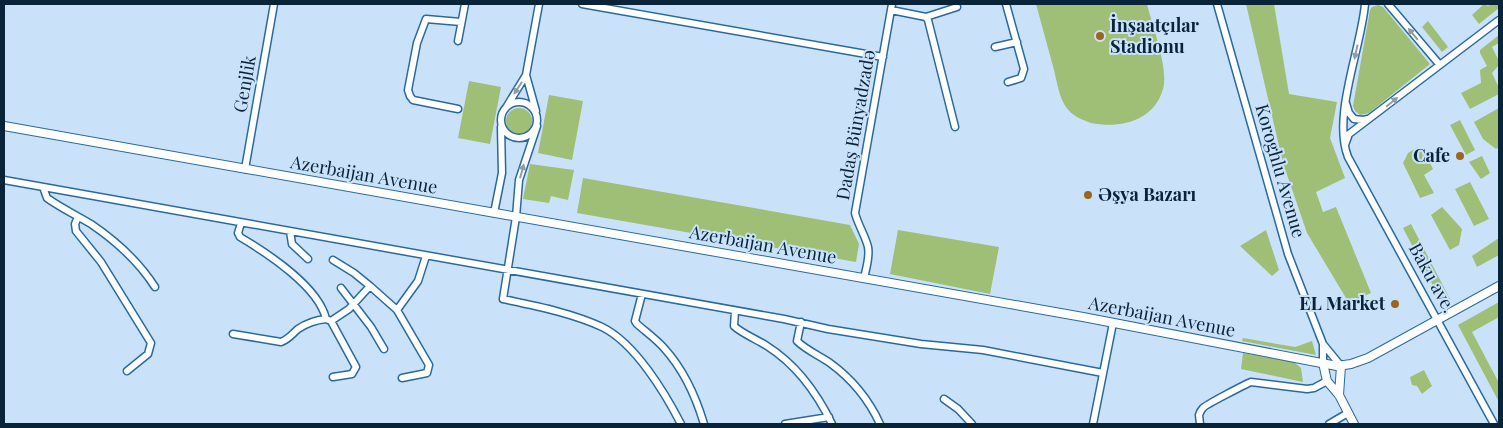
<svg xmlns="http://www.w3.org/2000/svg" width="1503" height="428" font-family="'Playfair Display',serif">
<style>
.green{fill:#9fbe76}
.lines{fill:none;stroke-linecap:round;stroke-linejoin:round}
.minor-casing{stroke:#2a699e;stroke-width:9}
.tertiary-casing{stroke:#2a699e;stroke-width:10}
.minor{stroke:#fff;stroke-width:6}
.tertiary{stroke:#fff;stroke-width:8}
.oneway{fill:#909ca6}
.poi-dot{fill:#9c6520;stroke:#c9e2fa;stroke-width:2}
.labels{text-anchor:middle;stroke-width:4;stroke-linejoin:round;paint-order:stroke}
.poi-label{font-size:18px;font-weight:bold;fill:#092339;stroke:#c9e2fa;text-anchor:start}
.street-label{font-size:18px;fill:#092339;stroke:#c9e2fa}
</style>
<rect width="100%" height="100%" fill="#c9e2fa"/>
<path class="green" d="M1036,4h111c5,21 22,65 16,85 -9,32 -43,40 -72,34 -9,-3 -20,-8 -25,-16 -7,-10 -9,-25 -12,-37 -6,-22 -12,-44 -18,-66z
M1246,4h28l15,90 48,8 -7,36 15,40 -29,14 7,20 13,-5 35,86 -22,10 -42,-70 -24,-70z
M1484,4l4,2 3,-2h8v4l-20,16 -7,-9z
M1378,5l5,2 47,57 -61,49 -9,2 -5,-4 -2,-5 17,-96 2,-3z
M1428,21l20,26 -6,5 -20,-25z
M1499,35v8l-7,4 7,14v4l-7,8 7,15v6l-29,15 -9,-16 20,-10 -1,-13 7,-4 -7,-13v-3z
M469,81l32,6 -11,57 -32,-6z
M549,95l34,6 -11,59 -34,-7z
M1499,108v39l-3,2 -13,-10 -9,-17z
M506 121a13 13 0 1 1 26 0a13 13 0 1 1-26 0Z
M1460,120l15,30 -9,5 -16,-30z
M1418,147l2,5 4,-2 9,19 -9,6 10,18 -14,5 -17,-35 5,-10z
M1482,156l8,17 -9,6 -12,-17z
M530,164l44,6 -6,30 -17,-4 -2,7 -26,-4z
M583,178l267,47 9,19 -3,18 -279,-49z
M1470,182l19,37 -15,7 -19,-37z
M1442,207l20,22 -3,16 -9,5 -19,-35z
M1411,224l39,75 -8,4 -39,-75z
M898,230l101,17 -9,47 -100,-20z
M1266,230l13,40 -7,6 -32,-30z
M1499,238v17l-22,12 -5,-11z
M1499,302v15l-27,15 27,51v19l-41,-77z
M1243,338l52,9 17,-6 4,14 -74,-14z
M1243,353l51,9 7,6 2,14 -62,-13z
M1424,370l8,16 -10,8 -5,-8 -5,-1 -2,-8z"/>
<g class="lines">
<g class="minor-casing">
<path id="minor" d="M582,4l301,53
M1006,4l18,65 -3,9 -13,4
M1217,4l71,250 35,90 18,22
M1365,4c-4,45 -33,112 -17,153l146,267
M1388,4l51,60
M891,10l35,7 2,3 27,107
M926,17l31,-10
M458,41l7,-37
M995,47l22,-5
M526,75l13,-71
M501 120a18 18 0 1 1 36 0a18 18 0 1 1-36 0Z
M1346,103l3,10 5,6 9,1 5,-1
M507,106l19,-31 10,36
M458,109l-45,-9 -3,-4 -2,-6 9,-47 9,-24 35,3
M537,126l-18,54 -3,37 -13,82c33,7 69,14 99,28 33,16 63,66 79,97
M1345,145l4,-11 4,-3 146,-111
M245,169l29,-165
M4,180l780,139 44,10 93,15 62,6 120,23
M43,187l4,11c14,10 29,17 44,26 25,17 48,38 64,63
M494,213l8,-40 -1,-46
M78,217l-3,7 1,7 25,31 50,81 -3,11 -21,17
M241,223l-3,10 2,4c27,16 79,50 86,82l5,2 18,-12 21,-23 27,24 21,-29 8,-25
M290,231l2,13 16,15
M333,260l21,13 16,13
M864,278c2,-9 6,-21 4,-31 -3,-12 -10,-22 -13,-34l37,-209
M341,288l30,39 13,22
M642,294l-7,27 2,3c9,8 19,15 27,24 19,21 32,49 40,76
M397,310l32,55 -2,8 -25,5
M735,311l-1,15c7,7 24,14 33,20 30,19 50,47 65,78
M331,321l25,46 -4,7 -19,3
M801,322l-4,19c9,9 23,15 33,22 22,16 39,37 50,61
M233,334l48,8c8,-3 11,-8 17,-13 9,-6 18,-9 28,-10
M1323,344v19
M944,399l14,10 14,15
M785,424l44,-7
M1093,424l20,-101
M1200,424l-1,-9c1,-3 2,-5 4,-7 2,-3 43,-24 48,-26l56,7 7,-1 13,-7
M1329,424l19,-11"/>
</g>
<g class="tertiary-casing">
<path id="tertiary" d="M4,126l1079,191 254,49 14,-2 17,-6 131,-72
M1323,363l4,18 12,14 15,29
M1339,395l2,-29"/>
</g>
<use href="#minor" class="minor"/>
<use href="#tertiary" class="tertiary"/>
</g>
<defs><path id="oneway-solid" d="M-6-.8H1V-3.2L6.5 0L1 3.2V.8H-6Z" transform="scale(1.25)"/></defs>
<g class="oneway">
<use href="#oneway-solid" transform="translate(1413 34) rotate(-130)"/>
<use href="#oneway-solid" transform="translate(1356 52) rotate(102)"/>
<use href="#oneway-solid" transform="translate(518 88) rotate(123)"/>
<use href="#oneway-solid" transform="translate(1392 102) rotate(-39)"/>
<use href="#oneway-solid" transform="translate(522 171) rotate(-75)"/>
</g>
<g class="poi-dot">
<circle cx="1100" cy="36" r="5"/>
<circle cx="1460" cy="156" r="5"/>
<circle cx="1088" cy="195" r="5"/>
<circle cx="1395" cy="304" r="5"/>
</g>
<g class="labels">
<g class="poi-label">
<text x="1110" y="32">İnşaatçılar<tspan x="1110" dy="21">Stadionu</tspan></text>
<text x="1450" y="162" text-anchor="end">Cafe</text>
<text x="1098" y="201">Əşya Bazarı</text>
<text x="1385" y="310" text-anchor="end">EL Market</text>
</g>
<g class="street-label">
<text transform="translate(245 84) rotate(-80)" y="6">Genjlik</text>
<text transform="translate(856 125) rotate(-80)" y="6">Dadaş Bünyadzadə</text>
<text transform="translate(1280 171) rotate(74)" y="6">Koroghlu Avenue</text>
<text transform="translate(364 175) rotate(10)" y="6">Azerbaijan Avenue</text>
<text transform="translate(763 245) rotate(10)" y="6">Azerbaijan Avenue</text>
<text transform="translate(1432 278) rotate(61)" y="6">Baku ave.</text>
<text transform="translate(1162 317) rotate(11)" y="6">Azerbaijan Avenue</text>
</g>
</g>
<rect width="1503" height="428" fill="none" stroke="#092339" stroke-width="10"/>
</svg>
